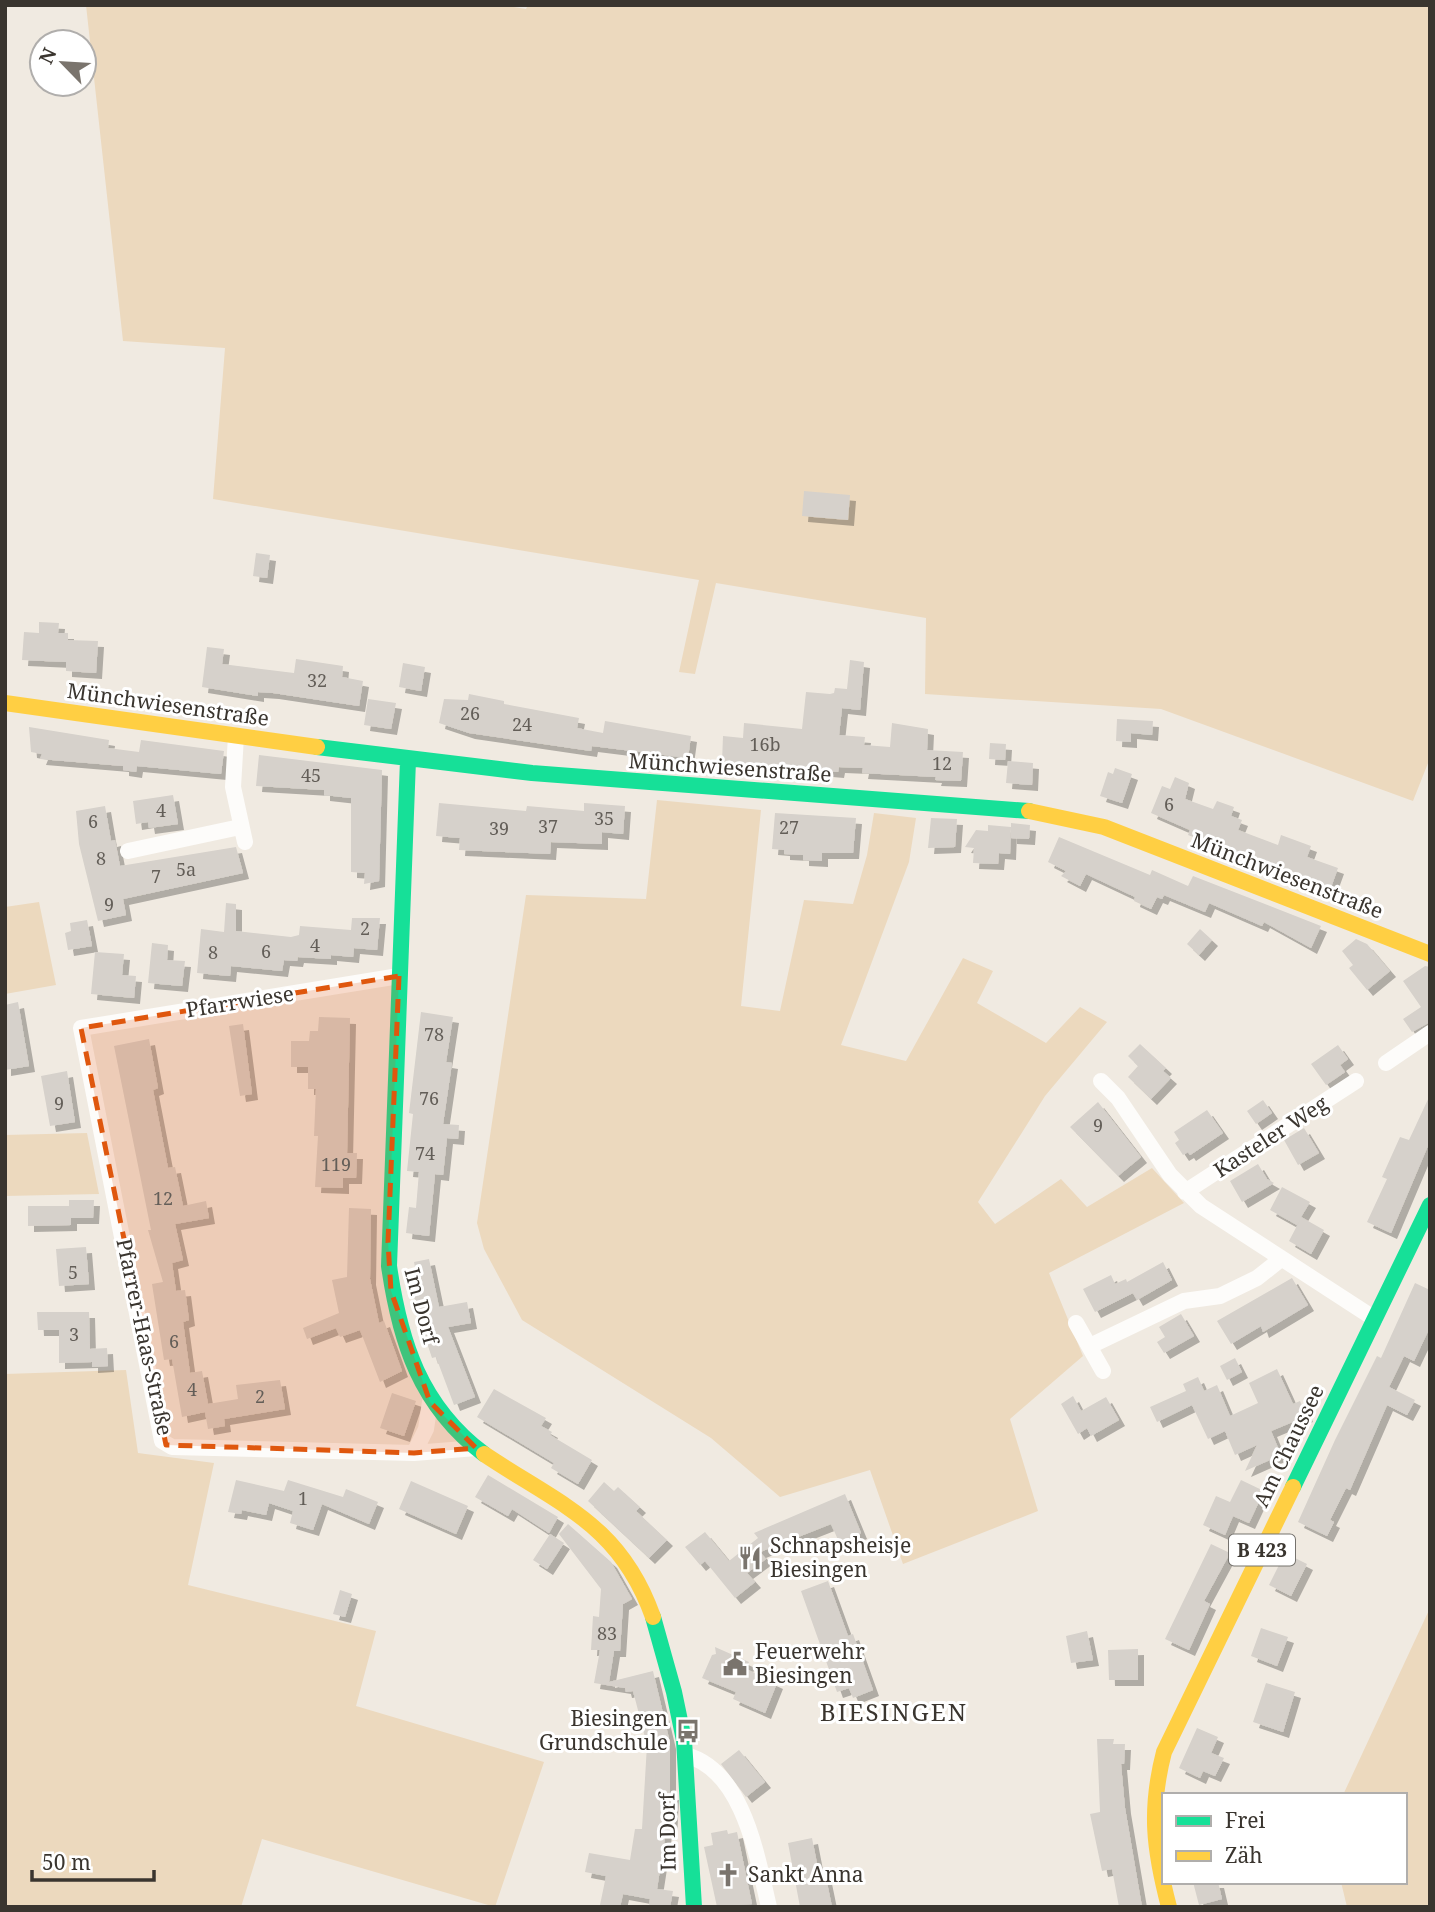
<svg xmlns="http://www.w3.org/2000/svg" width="1435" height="1912" font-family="'Noto Serif',serif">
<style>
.green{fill:#ecd9be}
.building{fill:#d6d1cb;filter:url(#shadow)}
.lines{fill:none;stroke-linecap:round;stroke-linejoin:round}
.street{stroke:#fdfcfa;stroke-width:16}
.fast{stroke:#16e098;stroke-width:16}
.slow{stroke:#ffcf43;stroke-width:16}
.marked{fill:#df570e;fill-opacity:0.2;stroke:#df570e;stroke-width:5;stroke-dasharray:14 9;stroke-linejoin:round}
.labels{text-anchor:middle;stroke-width:6;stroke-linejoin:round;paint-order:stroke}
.number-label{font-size:18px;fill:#635e58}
.shield{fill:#fff;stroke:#75726d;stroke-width:2}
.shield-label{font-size:19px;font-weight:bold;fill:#3a352f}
.street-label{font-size:21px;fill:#3a352f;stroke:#fff}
.poi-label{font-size:21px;fill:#3a352f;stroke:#fff;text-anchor:start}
.quarter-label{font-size:24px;letter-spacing:2px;fill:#3a352f;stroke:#fff}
</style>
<defs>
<filter id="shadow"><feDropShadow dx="6" dy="6" stdDeviation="0" flood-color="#0004"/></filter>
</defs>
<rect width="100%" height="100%" fill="#f0eae1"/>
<path class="green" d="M86,5h415l25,4 2,-4h902v753l-17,43 -252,-92 -236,-15 1,-76 -210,-35 -21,91 -16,-2 20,-92 -486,-81 12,-151 -102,-7z
M657,800l104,10 -20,196 39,5 24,-111 49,4 14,-49 7,-42 42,5 -7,44 -68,183 65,16 57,-103 30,13 -16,32 69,40 34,-36 27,15 -62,74 -67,106 17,22 66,-45 26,28 65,-39 32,35 -135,70 34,83 -73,63 28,92 -135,53 -33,-94 -90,27 -69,-59 -189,-118 -38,-71 -7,-26 49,-328 120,4z
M39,902l17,83 -51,9v-87z
M87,1133l12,61 -94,2v-61z
M126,1370l12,83 76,10 -26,122 188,46 -20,75 188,56 -49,145 -233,-68 -21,68h-236v-533z
M1430,1608v299h-83l-6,-25h64v-87h-62z"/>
<path class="building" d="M804,491l46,4 -2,25 -46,-4z
M256,553l14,2 -3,23 -14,-2z
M39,622l20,1 -1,10h10v7l30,1 -2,32 -30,-2v-9l-44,-2 2,-28 15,1z
M207,647l17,2 -2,15 72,9 2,-14 47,7 -1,11 21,4 -4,25 -86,-13 -15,-1v4l-56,-9z
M850,660l14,2 -4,48 -18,-2 -3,27 26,2 -1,8 26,2 2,-24 36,6 -1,21 36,2 -2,29 -26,-1 1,-3 -74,-4 1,-5 -24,-1 -1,5 -116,-10 1,-26 20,2 1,-15 58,6 4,-37 24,2 4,-1 1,-5 12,1z
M403,663l22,4 -4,24 -22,-4z
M469,694l35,7v3l75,14 -2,10 26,5 2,-12 86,15 -3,22 -96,-12 -1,5 -122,-18 -30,-10 5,-24 24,1z
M368,699l28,4 -5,26 -27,-4z
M1117,719l36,2 -1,14 -21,-2v9l-15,-1z
M29,727l80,13 -1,8 31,4 2,-12 83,11 -3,23 -84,-8 -1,6 -13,-2v-4l-83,-7 2,-5 -11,-2z
M990,743l16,1 -1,16 -16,-1z
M259,755l123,15 -3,111 -15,3 1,-11 -14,-1v-74l-27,-3v-5l-68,-4z
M1008,761l25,2 -1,22 -26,-2z
M1115,768l17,6 -10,29 -22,-7 8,-24 5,2z
M1175,777l14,6 -4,16 28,10 4,-8 17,6 -3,9 11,4 -4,10 40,15 3,-10 30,11 -4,11 31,11 -8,22 -142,-55 2,-5 -39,-17 11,-27 8,3z
M173,795l5,29 -29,4 -1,-6 -12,2 -3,-23z
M439,803l87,8 1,-5 57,5v-8l41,3 -2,28 -21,-2v12l-51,-2 -1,12 -91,-4 1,-12 -24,-2z
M105,806l6,35 4,-1 5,26 116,-19 7,26 -120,26 3,16 -28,6 -19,-77 -3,-33z
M775,813l81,5 -3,35h-31v8l-19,-1v-5l-19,-1v-4l-12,-1z
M931,818l26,1 -2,28 -27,1z
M1011,823l19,2 -1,14 -18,-1z
M988,825l23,2 -1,27 -11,-1 -1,11 -25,-1 1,-15 -9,-1 11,-17 12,1z
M1059,837l91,38 2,-5 36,16 5,-10 128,50 -10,22 -47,-26 -2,4 -53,-23 -4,9 -41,-17 -2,4 -5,-2 -6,12 -17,-8 1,-4 -49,-23 -6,12 -19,-10 5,-5 -18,-9z
M226,903l10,1v27l55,6 8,-2 1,-9 51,4 1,-12h28l-3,32 -23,-2 -1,9 -22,-2v4l-33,-2 -1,4 -13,-1 -2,11 -51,-5 -1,10 -33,-3 4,-44 23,3z
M87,920l5,26 -24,4 -3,-17 6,-2 -1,-8z
M1200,929l12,11 -13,15 -12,-11z
M1356,939l11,5 23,27 -23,19 -18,-22 4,-3 -11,-14z
M152,943l16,2 -1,15 18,1 -3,25 -34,-3z
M95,952l29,2 -2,21 14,1 -2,22 -43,-4z
M1425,966l5,1v55l-18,10 -9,-13 18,-12 -18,-26z
M18,1002l11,64 -24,4v-65z
M421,1012l32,5 -7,45 6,1 -9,61 16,1 -1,14 -11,-1 -4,37 -8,-1 -6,62 -23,-3 3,-26 7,1 3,-36 -12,-1 6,-57 -4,-1z
M319,1017l31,1 -3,135h10l-1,25h-13v10l-28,-1 3,-51h-4l2,-47h-8v-22h-17v-26h18l1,-10h8z
M243,1024l9,70 -12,2 -11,-70z
M149,1039l9,49 -5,2 15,78 7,-1 8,39 23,-5 3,17 -34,6 8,36 -11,3 4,28 9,-1 4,30 -6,2 7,51 12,-2 6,33 30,-5 -2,-14 44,-5 5,29 -61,10 1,7 -17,3 -3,-17 -23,5 -10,-58 -8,1 -12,-76 11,-2 -15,-52h3l-37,-184z
M1140,1044l26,24 -3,3 8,7 -20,21 -23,-22 10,-11 -10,-10z
M1338,1045l10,14 -8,6 5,7 -19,13 -15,-21z
M67,1071l8,51 -25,4 -9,-50z
M1430,1095v46l-39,92 -24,-11 20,-43 -5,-2 18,-40 9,3z
M1263,1100l9,13 -16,11 -9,-13z
M1098,1102l43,55 -23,19 -48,-49z
M1207,1110l16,23 -33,22 -2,-3 -5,3 -8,-12 4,-3 -5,-8z
M1304,1128l15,25 -21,12 -14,-25z
M1258,1164l9,15 7,4 -32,19 -12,-21z
M1282,1187l28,15 -9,15 23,13 -13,24 -22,-13 11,-21 -3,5 -27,-15z
M69,1200h25l-1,18h-22v7l-43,1v-20h41z
M349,1208l22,1 -1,70 9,44 5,-2 18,50 -22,11 -20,-52 -20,7 -4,-9 -29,11 -4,-11 36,-15 -7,-33 15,-3z
M86,1247l3,37 -30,2 -3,-37z
M429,1259l10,48 28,-5 4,21 -23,4 27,70 -21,8 -18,-48 -4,1 -8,-24v-25l-7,1 -8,-37 7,-1 -2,-10z
M1163,1262l9,18 -35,20 -4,-7 -38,19 -12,-23 28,-14 4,9 11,-5 1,3z
M1292,1278l16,27 -45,27 -2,-6 -30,18 -14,-23z
M1415,1283l15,7v37l-16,34 -10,-5 -15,31 26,13 -8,15 -20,-10 -37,85 -4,-2 -16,32 4,2 -7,14 -29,-14 37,-82 42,-84 4,2z
M37,1312h52l1,37 17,-1 1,18 -16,1v-5l-33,1v-33h-21z
M1181,1314l13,22 -30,17 -7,-11 8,-5 -6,-10z
M1235,1358l7,14 -15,8 -7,-14z
M1277,1369l16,35 7,-3 7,15 -36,15 10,24 -36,16 12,-26 -22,10 -10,-24 -17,8 -16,-34 -35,17 -7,-15 36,-16 -3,-7 15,-7 6,14 13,-6 13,31 28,-13 -9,-20z
M494,1389l52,29 -5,8 11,6 -2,3 42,25 -14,24 -27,-16 3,-5 -77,-46z
M392,1393l24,8 -12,35 -24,-8z
M1073,1396l8,15 25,-14 13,23 -28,16 -4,-8 -9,6 -17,-30z
M488,1475l70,42 -9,16 -37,-24 -4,7 -33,-19z
M236,1480l48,11 4,-11 55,17 3,-8 32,13 -9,22 -47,-20 -9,26 -23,-7 3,-12 -24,-8 -3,12 -24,-5 -1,4 -13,-2z
M1241,1480l23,11 -15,32 -16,-7 -8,19 -22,-10 13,-29 14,6z
M411,1481l57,25 -12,28 -57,-25z
M604,1482l10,9 4,-4 22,20 -4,4 31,29 -18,18 -61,-57z
M845,1494l16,39 -22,9 -8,-18 -71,28 6,7 -19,14 8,9 -20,16 -30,-37 -5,4 -15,-18 20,-15 24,29 29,-23 -4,-5z
M568,1524l43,38 21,37 -9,5 -3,47h-6l-5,31 44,-11 17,72v51h3l-2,37h-5l-9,58 16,2 -3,16h-21l1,-8 -27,-5 -3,13 -20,-2 6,-29 -21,-4 4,-19 41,7 5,-31h7l5,-84 -14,-54 -7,1 -1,-4 -31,-5 6,-33h-9l2,-34 6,1 2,-28 -42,-55z
M550,1534l14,9 -17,26 -14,-9z
M1211,1544l19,9 -26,48 6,3 -21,46 -24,-11z
M1285,1553l22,11 -16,32 -22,-11z
M828,1581l20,55 5,-2 20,56 -20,8 -4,-10 -12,4 -36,-101z
M340,1590l12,4 -7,23 -12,-3z
M1261,1628l27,9 -11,29 -26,-10z
M1087,1631l6,29 -22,3 -5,-27z
M715,1647l34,15 -3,7 31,14 -12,30 -32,-14 3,-7 -34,-14 10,-23 4,-1z
M1138,1649v31h-29l-1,-30z
M1266,1683l29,9 -12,40 -30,-10z
M1197,1728l21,9 -7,16 13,5 -9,18 -12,-5 -3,7 -21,-10z
M1097,1739h17l-1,5h12l-1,20h-3l4,44 17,99h-23l-7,-38 -10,2 -12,-57 10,-2z
M739,1750l26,32 -19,15 -25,-33z
M727,1830l1,4 9,-2 15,72 -35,3 -13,-60 9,-2 -2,-12z
M812,1838l8,41 6,-1 6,29h-32l-12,-64z
M1193,1882h25l4,17 -23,6z"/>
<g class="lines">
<path class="street" d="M236,736l-3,51 12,55
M128,851l112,-24
M399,976l-318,52 81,413 10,6 242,6 62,-5
M1386,1063l44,-30
M1101,1081l17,17 52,77 31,31 174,113
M1185,1192l171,-111
M1076,1323l27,48
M1090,1346l94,-45 36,-5 37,-18 24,-19
M414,1453l12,-24 4,-27
M686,1755c58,16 71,102 83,152"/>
<path class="fast" d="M317,747l215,26 497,38
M408,760l-19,506c11,76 31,140 95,188
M1293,1487l137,-282
M653,1617l21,75 10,48 10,167"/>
<path class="slow" d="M5,703l312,44
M1029,811l75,16 326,127
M484,1454c76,51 136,70 169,163
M1169,1907c-15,-57 -20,-97 -5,-155l129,-265"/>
</g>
<path class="marked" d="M399,976l-11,266 3,49 39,111 46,46 -62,5 -248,-8 -85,-417z"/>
<defs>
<g id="restaurant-bare" transform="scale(1.89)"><path d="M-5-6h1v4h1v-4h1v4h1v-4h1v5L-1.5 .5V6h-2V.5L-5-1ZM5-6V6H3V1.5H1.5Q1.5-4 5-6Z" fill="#7a746d" stroke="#fff" stroke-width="2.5" paint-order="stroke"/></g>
<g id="civic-bare" transform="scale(1.89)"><path d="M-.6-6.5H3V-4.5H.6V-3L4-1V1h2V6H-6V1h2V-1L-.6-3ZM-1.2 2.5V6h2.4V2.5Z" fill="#7a746d" stroke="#fff" stroke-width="2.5" paint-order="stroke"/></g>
<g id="bus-bare" transform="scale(1.89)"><path d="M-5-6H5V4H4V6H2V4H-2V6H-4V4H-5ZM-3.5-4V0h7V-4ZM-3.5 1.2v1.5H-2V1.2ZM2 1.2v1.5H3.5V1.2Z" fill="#7a746d" stroke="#fff" stroke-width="2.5" paint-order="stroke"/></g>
<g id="church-bare" transform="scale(1.89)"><path d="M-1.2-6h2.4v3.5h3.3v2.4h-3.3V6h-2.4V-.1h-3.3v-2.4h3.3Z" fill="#7a746d" stroke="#fff" stroke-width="2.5" paint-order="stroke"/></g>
</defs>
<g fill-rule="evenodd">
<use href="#restaurant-bare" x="750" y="1558"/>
<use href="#civic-bare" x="735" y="1664"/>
<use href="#bus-bare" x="688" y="1731"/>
<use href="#church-bare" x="728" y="1875"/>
</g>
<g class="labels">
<g class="number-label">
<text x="317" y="687">32</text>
<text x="470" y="720">26</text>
<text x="522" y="731">24</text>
<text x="765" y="751">16b</text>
<text x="942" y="770">12</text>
<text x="311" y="782">45</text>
<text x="1169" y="811">6</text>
<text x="161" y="817">4</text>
<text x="604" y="825">35</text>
<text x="93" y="828">6</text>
<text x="548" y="833">37</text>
<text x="789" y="834">27</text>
<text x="499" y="835">39</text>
<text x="101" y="865">8</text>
<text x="186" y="876">5a</text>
<text x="156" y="883">7</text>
<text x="109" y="911">9</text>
<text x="365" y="935">2</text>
<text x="315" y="952">4</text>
<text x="266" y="958">6</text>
<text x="213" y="959">8</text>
<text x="434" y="1041">78</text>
<text x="429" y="1105">76</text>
<text x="59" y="1110">9</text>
<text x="1098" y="1132">9</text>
<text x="425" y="1160">74</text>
<text x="336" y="1171">119</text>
<text x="163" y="1205">12</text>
<text x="73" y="1279">5</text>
<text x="74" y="1341">3</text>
<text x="174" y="1348">6</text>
<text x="192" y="1396">4</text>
<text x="260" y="1403">2</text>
<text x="303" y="1505">1</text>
<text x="607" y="1640">83</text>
</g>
<rect class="shield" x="1229" y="1534.5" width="66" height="31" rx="5"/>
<g class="shield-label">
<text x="1262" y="1557">B 423</text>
</g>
<g class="street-label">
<text transform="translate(168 705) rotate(8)" y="7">Münchwiesenstraße</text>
<text transform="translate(730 768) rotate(4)" y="7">Münchwiesenstraße</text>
<text transform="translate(1287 876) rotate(21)" y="7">Münchwiesenstraße</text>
<text transform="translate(240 1002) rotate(-9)" y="7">Pfarrwiese</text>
<text transform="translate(1271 1137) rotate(-33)" y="7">Kasteler Weg</text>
<text transform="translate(421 1306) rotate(75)" y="7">Im Dorf</text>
<text transform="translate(144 1337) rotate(78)" y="7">Pfarrer-Haas-Straße</text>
<text transform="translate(1289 1446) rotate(-64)" y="7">Am Chaussee</text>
<text transform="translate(668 1832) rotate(-91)" y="7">Im Dorf</text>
</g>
<g class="poi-label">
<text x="770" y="1553">Schnapsheisje<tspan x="770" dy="24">Biesingen</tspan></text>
<text x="755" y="1659">Feuerwehr<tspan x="755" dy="24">Biesingen</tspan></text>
<text x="668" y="1726" text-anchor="end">Biesingen<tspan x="668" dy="24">Grundschule</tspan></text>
<text x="748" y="1882">Sankt Anna</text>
</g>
<g class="quarter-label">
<text x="894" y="1721">BIESINGEN</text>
</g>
</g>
<rect width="1435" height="1912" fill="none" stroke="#3a352f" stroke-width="14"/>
<rect x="1162" y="1793" width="245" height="91" fill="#ffffff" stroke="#b0aeac" stroke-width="2"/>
<rect x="1176" y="1816" width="35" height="10" fill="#16e098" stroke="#b0aeac" stroke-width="2"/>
<text x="1225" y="1828" font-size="21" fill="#3a352f">Frei</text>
<rect x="1176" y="1851" width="35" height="10" fill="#ffcf43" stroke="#b0aeac" stroke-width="2"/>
<text x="1225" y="1863" font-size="21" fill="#3a352f">Zäh</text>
<g transform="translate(63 63) rotate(295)"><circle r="33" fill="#ffffff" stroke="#b0aeac" stroke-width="2"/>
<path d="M0-5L12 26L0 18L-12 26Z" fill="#7a746d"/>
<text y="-10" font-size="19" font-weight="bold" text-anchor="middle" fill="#3a352f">N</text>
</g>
<path d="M32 1870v10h122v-10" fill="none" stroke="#3a352f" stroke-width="3.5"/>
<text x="42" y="1870" font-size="21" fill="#3a352f" stroke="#ffffff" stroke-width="5" paint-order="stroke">50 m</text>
</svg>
